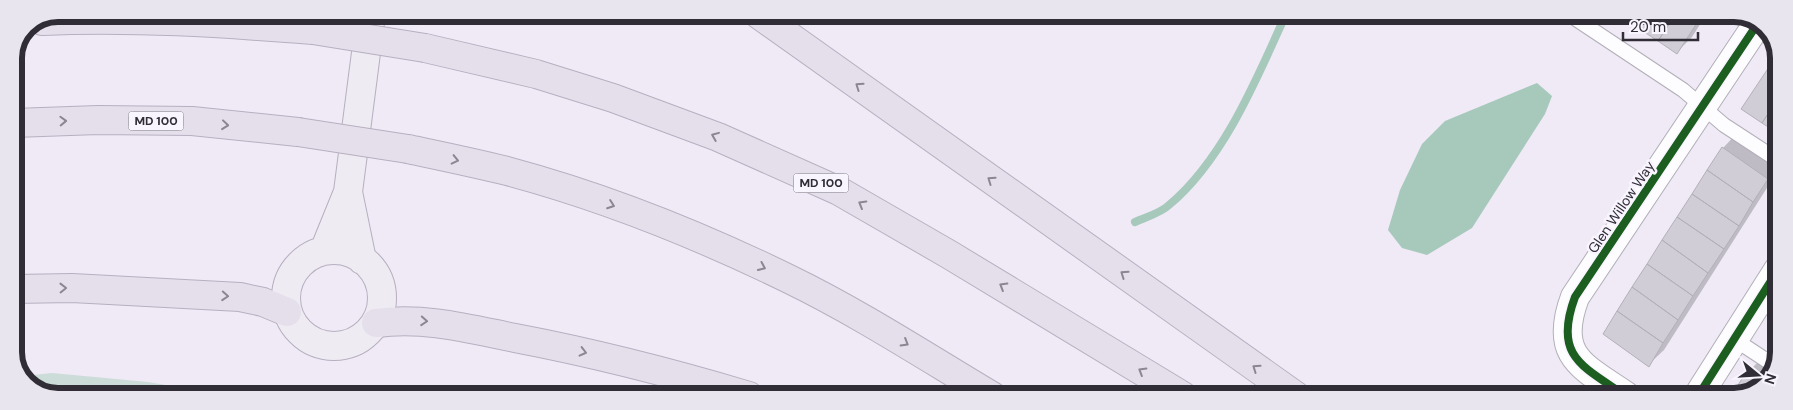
<svg xmlns="http://www.w3.org/2000/svg" width="1793" height="410" font-family="'DM Sans',sans-serif">
<style>
.green{fill:#ccdcd8}
.water{fill:#a7c9bb}
.shadow{fill:#0003}
.lines{fill:none;stroke-linecap:round;stroke-linejoin:round}
.stream{stroke:#a7c9bb;stroke-width:8}
.building{fill:#d1cdd7;stroke:#b4b0b9}
.lane-casing{stroke:#b2afb8;stroke-width:16}
.street-casing{stroke:#b2afb8;stroke-width:30}
.primary-casing{stroke:#b7afc0;stroke-width:30}
.highway-casing{stroke:#b7afc0;stroke-width:30}
.lane{stroke:#fdfcfe;stroke-width:14}
.street{stroke:#fdfcfe;stroke-width:28}
.primary{stroke:#eeebf3;stroke-width:28}
.highway{stroke:#e5dfec;stroke-width:28}
.highway-bridge-casing{stroke:#b7afc0;stroke-width:30;stroke-linecap:butt}
.highway-bridge{stroke:#e5dfec;stroke-width:28}
.cycleway-casing{stroke:#f9f5fe;stroke-width:11}
.cycleway{stroke:#1b5e20;stroke-width:8}
.oneway{stroke:#8b8691}
.labels{text-anchor:middle;stroke-width:5;stroke-linejoin:round;paint-order:stroke}
.shield{fill:#f9f5fe;stroke:#6d6972;stroke-width:1}
.shield-label{font-size:12px;font-weight:bold;fill:#312d36}
.street-label{font-size:14px;fill:#312d36;stroke:#f9f5fe}
.rim{fill:none;stroke:#312d36;stroke-width:6}
</style>
<rect width="100%" height="100%" fill="#efeaf6"/>
<path class="green" d="M52,373l96,9 77,13h-175l-25,-14 -2,-5z
M420,390l71,6h-96z"/>
<path class="water" d="M1537,83l15,13 -7,18 -73,114 -45,27 -25,-7 -14,-18 12,-40 22,-46 23,-23z"/>
<path class="shadow" d="M1620,15h86l-14,22 -15,15z
M1779,59v73l-9,-64z
M1738,132l41,28v9l-115,181 -16,15 75,-217z
M1763,357l13,8 -12,20 -32,11 16,-24z"/>
<g class="lines">
<path class="stream" d="M1135,222c11,-5 26,-9 34,-17 55,-46 88,-127 117,-191"/>
</g>
<path class="building" d="M1619,15h28l-9,13z
M1647,15h28l-17,26 -20,-13z
M1675,15h27l-25,39 -19,-13z
M1769,67l10,6v24l-17,26 -21,-14z
M1779,97v37l-17,-11z
M1722,147l46,32 -15,23 -46,-32z
M1707,170l46,32 -14,24 -47,-32z
M1692,194l47,32 -15,23 -47,-32z
M1677,217l47,32 -16,24 -46,-33z
M1662,240l46,33 -15,23 -46,-32z
M1647,264l46,32 -15,24 -46,-33z
M1632,287l46,33 -15,23 -46,-32z
M1617,311l46,32 -14,24 -46,-33z
M1747,371l18,12 -1,2 -33,11z"/>
<g class="lines">
<g class="lane-casing">
<path id="lane" d="M1570,15l113,75 41,35 55,36
M1734,339l41,27"/>
</g>
<g class="street-casing">
<path id="street" d="M1626,396c-44,-30 -73,-40 -51,-99l183,-274
M1698,396l80,-126"/>
</g>
<g class="primary-casing">
<path id="primary" d="M348,192l14,68
M286 298a48 48 0 1 1 96 0a48 48 0 1 1-96 0Z
M324,251l24,-59 23,-178"/>
</g>
<g class="highway-casing">
<path id="highway" d="M758,14l538,382
M42,21c91,-4 180,2 271,9
M425,48l111,26 77,24 105,39 121,54 111,64 233,141
M14,123l84,-3 94,1 106,11
M408,149c33,7 67,14 99,22 97,26 192,64 282,108 70,34 136,77 203,117
M14,289l58,-1 168,9 23,5 24,10
M376,323c50,-6 90,5 139,15 79,15 157,35 234,58"/>
</g>
<use href="#lane" class="lane"/>
<use href="#street" class="street"/>
<use href="#primary" class="primary"/>
<use href="#highway" class="highway"/>
<g class="highway-bridge-casing">
<path id="highway-bridge" d="M313,30l112,18
M298,132l110,17"/>
</g>
<use href="#highway-bridge" class="highway-bridge"/>
<g class="cycleway-casing">
<path id="cycleway" d="M1626,396c-44,-30 -73,-40 -51,-99l183,-274
M1698,396l80,-126"/>
</g>
<use href="#cycleway" class="cycleway"/>
</g>
<defs><path id="oneway-chevron" d="M-2-3.5L2.5 0L-2 3.5" fill="none" stroke-width="1.6" stroke-linecap="round" stroke-linejoin="round" transform="scale(1.25)"/></defs>
<g class="oneway">
<use href="#oneway-chevron" transform="translate(859 86) rotate(-145)"/>
<use href="#oneway-chevron" transform="translate(63 121) rotate(-2)"/>
<use href="#oneway-chevron" transform="translate(225 125) rotate(6)"/>
<use href="#oneway-chevron" transform="translate(715 136) rotate(-158)"/>
<use href="#oneway-chevron" transform="translate(455 160) rotate(13)"/>
<use href="#oneway-chevron" transform="translate(991 180) rotate(-145)"/>
<use href="#oneway-chevron" transform="translate(862 204) rotate(-150)"/>
<use href="#oneway-chevron" transform="translate(611 205) rotate(20)"/>
<use href="#oneway-chevron" transform="translate(762 267) rotate(24)"/>
<use href="#oneway-chevron" transform="translate(1124 274) rotate(-145)"/>
<use href="#oneway-chevron" transform="translate(1003 286) rotate(-149)"/>
<use href="#oneway-chevron" transform="translate(63 288) rotate(-1)"/>
<use href="#oneway-chevron" transform="translate(225 296) rotate(4)"/>
<use href="#oneway-chevron" transform="translate(424 321) rotate(4)"/>
<use href="#oneway-chevron" transform="translate(905 343) rotate(31)"/>
<use href="#oneway-chevron" transform="translate(583 352) rotate(14)"/>
<use href="#oneway-chevron" transform="translate(1256 368) rotate(-145)"/>
<use href="#oneway-chevron" transform="translate(1142 371) rotate(-149)"/>
</g>
<g class="labels">
<g class="shield">
<rect x="128.5" y="111.5" width="55" height="19" rx="4"/>
<rect x="793.5" y="173.5" width="55" height="19" rx="4"/>
</g>
<g class="shield-label">
<text x="156" y="125">MD 100</text>
<text x="821" y="187">MD 100</text>
</g>
<g class="street-label">
<text transform="translate(1621 207) rotate(-56)" y="5">Glen Willow Way</text>
</g>
</g>
<path d="M0 0H1793V410H0ZM58 22H1734A36 36 0 0 1 1770 58V352A36 36 0 0 1 1734 388H58A36 36 0 0 1 22 352V58A36 36 0 0 1 58 22Z" fill="#e9e5ee" fill-rule="evenodd"/>
<path class="rim" d="M58 22H1734A36 36 0 0 1 1770 58V352A36 36 0 0 1 1734 388H58A36 36 0 0 1 22 352V58A36 36 0 0 1 58 22Z"/>
<g transform="translate(1758 375) rotate(108)" stroke="#f9f5fe" stroke-width="4" paint-order="stroke">
<path d="M0-4L9 19L0 12L-9 19Z" fill="#312d36"/>
<text y="-8" font-size="14" font-weight="bold" text-anchor="middle" fill="#312d36">N</text>
</g>
<path d="M1623 32v8h75v-8" fill="none" stroke="#312d36" stroke-width="2.5"/>
<text x="1630" y="32" font-size="15" fill="#312d36" stroke="#f9f5fe" stroke-width="4" paint-order="stroke">20 m</text>
</svg>
